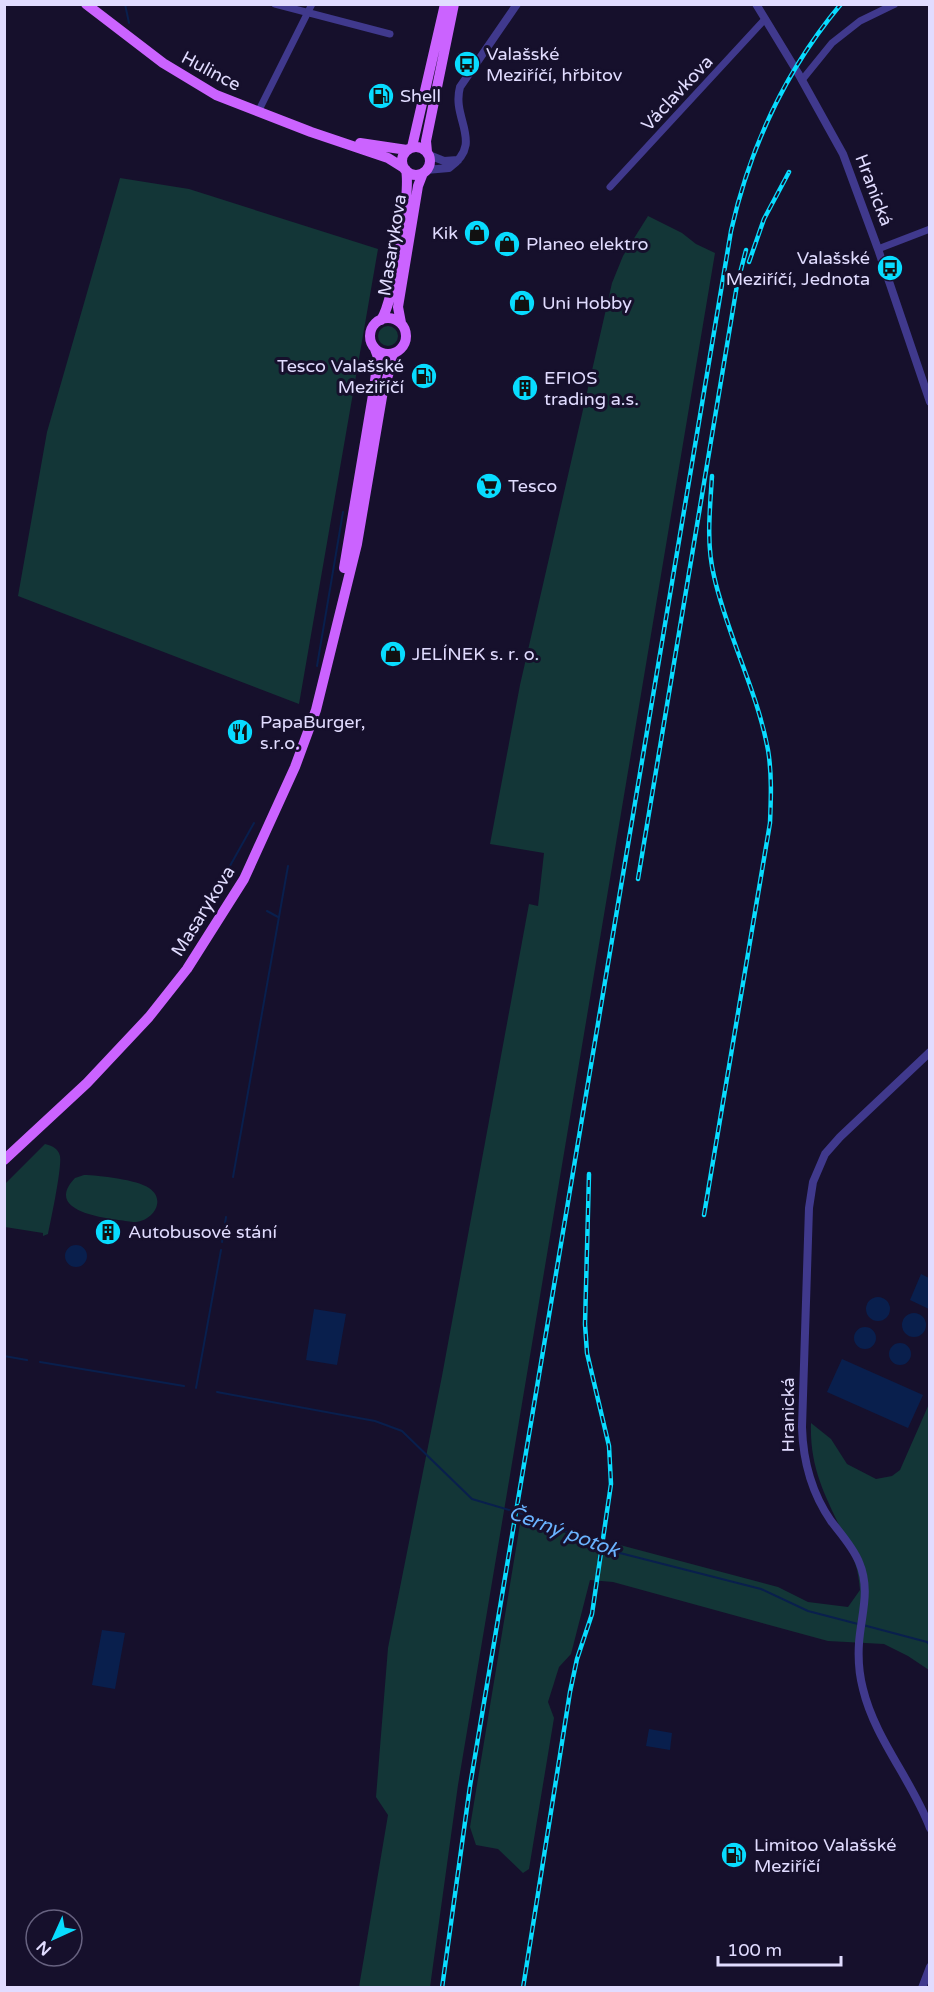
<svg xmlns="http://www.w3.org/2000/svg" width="934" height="1992" font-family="'Varela Round',sans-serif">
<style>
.green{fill:#133637}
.water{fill:#091f4d}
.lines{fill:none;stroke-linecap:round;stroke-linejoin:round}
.stream{stroke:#091f4d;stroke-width:2}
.minor{stroke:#40398d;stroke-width:7}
.tertiary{stroke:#40398d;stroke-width:8}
.primary{stroke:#cb63ff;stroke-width:10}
.rail-casing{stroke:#08dcff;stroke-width:4.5}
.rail{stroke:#16102c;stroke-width:2;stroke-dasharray:7;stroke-linecap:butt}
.labels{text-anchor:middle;stroke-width:6;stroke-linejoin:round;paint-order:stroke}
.poi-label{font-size:18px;fill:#e1dcff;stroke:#16102c;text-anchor:start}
.street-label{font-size:18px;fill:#e1dcff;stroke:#16102c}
.water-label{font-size:20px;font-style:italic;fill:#6ab3ff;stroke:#16102c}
</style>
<rect width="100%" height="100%" fill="#16102c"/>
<path class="green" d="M120,178l69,11 189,60 -79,455 -281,-108 29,-164z
M648,216l34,17 14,11 19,9 -257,1532 -28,202h-71l29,-172 -12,-18 12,-149 54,-272 87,-472 9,2 6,-53 -54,-9 30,-159 92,-402 11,-27z
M378 336a10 10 0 1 1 20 0a10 10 0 1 1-20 0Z
M45,1144c7,2 13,4 15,12 2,12 -9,63 -12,78l-5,2v-3l-38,-6v-43z
M84,1175c14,0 54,5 65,13 19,13 2,35 -16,34 -20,-3 -92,-8 -58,-44z
M929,1404v266l-21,-14 -24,-12 -56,-3 -215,-59 -23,-2 -19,74 -12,13 -11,35 6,16 -25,151 -6,4 -25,-24 -22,-4 -6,-18 51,-309 37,13 62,14 158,42 30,15 40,5 12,-17c-1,-9 -2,-19 -5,-27 -18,-52 -46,-81 -44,-140l20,16 16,25 29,15 16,-3 8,-6z"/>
<path class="water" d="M65 1256a11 11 0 1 1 22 0a11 11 0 1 1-22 0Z
M921,1274l8,4v31l-19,-9z
M866 1309a12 12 0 1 1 24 0a12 12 0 1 1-24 0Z
M314,1309l32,5 -9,51 -31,-5z
M902 1325a12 12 0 1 1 24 0a12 12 0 1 1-24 0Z
M854 1338a11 11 0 1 1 22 0a11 11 0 1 1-22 0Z
M889 1354a11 11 0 1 1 22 0a11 11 0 1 1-22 0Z
M842,1359l81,36 -15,33 -81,-36z
M102,1630l23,3 -10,56 -23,-4z
M649,1729l23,4 -2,17 -24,-4z"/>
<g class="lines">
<path class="stream" d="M125,4l4,19
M317,666l26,-154
M222,886l4,-13 28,-50
M267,911l11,6
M233,1177l55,-311
M222,1242l4,-25
M4,1356l23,4
M40,1362l144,24
M196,1388l25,-138
M217,1392l158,29 27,10 70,68 54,16 90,37 145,37 47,22 50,13
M863,1625l64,17 3,3"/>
<path class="minor" d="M275,4l115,30
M802,80l30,-37 28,-22 35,-17
M258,112l54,-108
M610,187l155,-168
M878,249l52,-20"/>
<path class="tertiary" d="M756,4l42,69 45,81 35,95 52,153
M429,155l15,6 14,-1
M426,170l23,-2c36,-26 2,-48 11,-81l57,-83
M930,1052l-90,85 -15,17 -12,28 -4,26 -7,219c1,35 9,65 29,94 10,13 22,26 28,41 12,28 2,53 0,81 -1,15 0,31 4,46 12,50 49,91 67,139
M922,1988l8,-21"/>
<path class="primary" d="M86,4l77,59 53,32 95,37 77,26 16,10
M360,143l47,7
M412,147l33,-143
M402 161a14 14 0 1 1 28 0a14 14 0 1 1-28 0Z
M427,152l-1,-11 28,-137
M370 336a18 18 0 1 1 36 0a18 18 0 1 1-36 0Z
M381,320c13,-18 30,-128 25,-150
M401,323l-3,-16 20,-121 5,-13
M344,568l30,-179 4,-32 -3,-8
M4,1160l83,-77 62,-66 38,-48 57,-90 51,-112 21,-57 41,-166 26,-153 12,-38"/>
<g class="rail-casing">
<path id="rail" d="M749,262l15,-43 25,-47
M638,879l99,-594 9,-35
M704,1215l66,-392c1,-24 2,-49 -2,-73 -11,-60 -41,-115 -54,-174 -8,-33 -4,-67 -2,-100
M442,1988l28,-202 261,-1555c19,-84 54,-160 110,-227
M523,1988l47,-296 7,-33 15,-45 19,-130 -2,-38 -22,-93 -2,-29 4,-150"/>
</g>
<use href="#rail" class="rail"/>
</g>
<defs>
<g id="bus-disc" transform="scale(1.35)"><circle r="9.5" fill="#08dcff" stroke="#16102c"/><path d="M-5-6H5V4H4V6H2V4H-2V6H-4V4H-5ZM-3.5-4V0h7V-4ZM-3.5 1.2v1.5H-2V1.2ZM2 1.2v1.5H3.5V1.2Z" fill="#111"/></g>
<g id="fuel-disc" transform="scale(1.35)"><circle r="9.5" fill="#08dcff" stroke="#16102c"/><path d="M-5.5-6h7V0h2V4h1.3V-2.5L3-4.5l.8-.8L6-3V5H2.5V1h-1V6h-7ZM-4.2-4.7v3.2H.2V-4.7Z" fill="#111"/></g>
<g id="shop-disc" transform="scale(1.35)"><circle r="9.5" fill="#08dcff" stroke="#16102c"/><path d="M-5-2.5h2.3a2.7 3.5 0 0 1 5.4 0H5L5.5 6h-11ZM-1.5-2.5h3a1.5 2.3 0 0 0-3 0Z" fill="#111"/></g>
<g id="building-disc" transform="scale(1.35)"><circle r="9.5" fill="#08dcff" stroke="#16102c"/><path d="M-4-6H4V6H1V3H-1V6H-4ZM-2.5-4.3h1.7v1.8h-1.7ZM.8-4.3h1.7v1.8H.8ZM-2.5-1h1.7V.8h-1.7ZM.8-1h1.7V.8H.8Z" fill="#111"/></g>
<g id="supermarket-disc" transform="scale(1.35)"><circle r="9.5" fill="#08dcff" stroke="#16102c"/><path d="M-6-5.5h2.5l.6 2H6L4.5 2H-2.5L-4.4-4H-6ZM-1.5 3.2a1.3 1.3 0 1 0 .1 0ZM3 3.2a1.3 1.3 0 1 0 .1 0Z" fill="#111"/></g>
<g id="restaurant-disc" transform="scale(1.35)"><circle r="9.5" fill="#08dcff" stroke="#16102c"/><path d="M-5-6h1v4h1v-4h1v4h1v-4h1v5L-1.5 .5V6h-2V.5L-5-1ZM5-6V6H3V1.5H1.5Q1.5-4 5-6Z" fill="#111"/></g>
</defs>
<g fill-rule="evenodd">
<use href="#bus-disc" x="467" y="64"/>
<use href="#fuel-disc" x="381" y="96"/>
<use href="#shop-disc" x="477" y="233"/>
<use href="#shop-disc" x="507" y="244"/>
<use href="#bus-disc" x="890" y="268"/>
<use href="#shop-disc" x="522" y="303"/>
<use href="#fuel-disc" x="424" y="376"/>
<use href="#building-disc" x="525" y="388"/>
<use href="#supermarket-disc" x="489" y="486"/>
<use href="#shop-disc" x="393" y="654"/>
<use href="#restaurant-disc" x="240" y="732"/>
<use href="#building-disc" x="108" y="1232"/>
<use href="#fuel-disc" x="734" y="1855"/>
</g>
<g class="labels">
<g class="poi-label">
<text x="486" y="60">Valašské<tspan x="486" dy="21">Meziříčí, hřbitov</tspan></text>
<text x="400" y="102">Shell</text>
<text x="458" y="239" text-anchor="end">Kik</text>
<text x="526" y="250">Planeo elektro</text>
<text x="870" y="264" text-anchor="end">Valašské<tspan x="870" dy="21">Meziříčí, Jednota</tspan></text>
<text x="542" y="309">Uni Hobby</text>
<text x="404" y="372" text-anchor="end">Tesco Valašské<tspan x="404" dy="21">Meziříčí</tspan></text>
<text x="544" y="384">EFIOS<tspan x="544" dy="21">trading a.s.</tspan></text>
<text x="508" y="492">Tesco</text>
<text x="412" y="660">JELÍNEK s. r. o.</text>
<text x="260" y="728">PapaBurger,<tspan x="260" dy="21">s.r.o.</tspan></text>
<text x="128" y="1238">Autobusové stání</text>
<text x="754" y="1851">Limitoo Valašské<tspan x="754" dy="21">Meziříčí</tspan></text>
</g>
<g class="street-label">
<text transform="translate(211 71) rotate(28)" y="6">Hulince</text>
<text transform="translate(677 93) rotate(-47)" y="6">Václavkova</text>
<text transform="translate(874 190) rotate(69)" y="6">Hranická</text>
<text transform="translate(392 245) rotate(-81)" y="6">Masarykova</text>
<text transform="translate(203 911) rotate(-58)" y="6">Masarykova</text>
<text transform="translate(788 1415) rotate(-90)" y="6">Hranická</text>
</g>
<g class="water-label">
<text transform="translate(564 1531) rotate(20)" y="7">Černý potok</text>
</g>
</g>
<rect width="934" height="1992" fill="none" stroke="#e1dcff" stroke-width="12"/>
<g transform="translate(54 1938) rotate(225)"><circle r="28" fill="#16102c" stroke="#676280" stroke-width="1.5"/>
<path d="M0-4.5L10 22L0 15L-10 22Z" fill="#08dcff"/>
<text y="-9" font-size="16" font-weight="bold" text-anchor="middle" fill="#e1dcff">N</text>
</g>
<path d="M718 1956v9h123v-9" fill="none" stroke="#e1dcff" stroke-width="3"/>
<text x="727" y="1956" font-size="18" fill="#e1dcff" stroke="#16102c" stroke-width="4.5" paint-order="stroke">100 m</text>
</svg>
